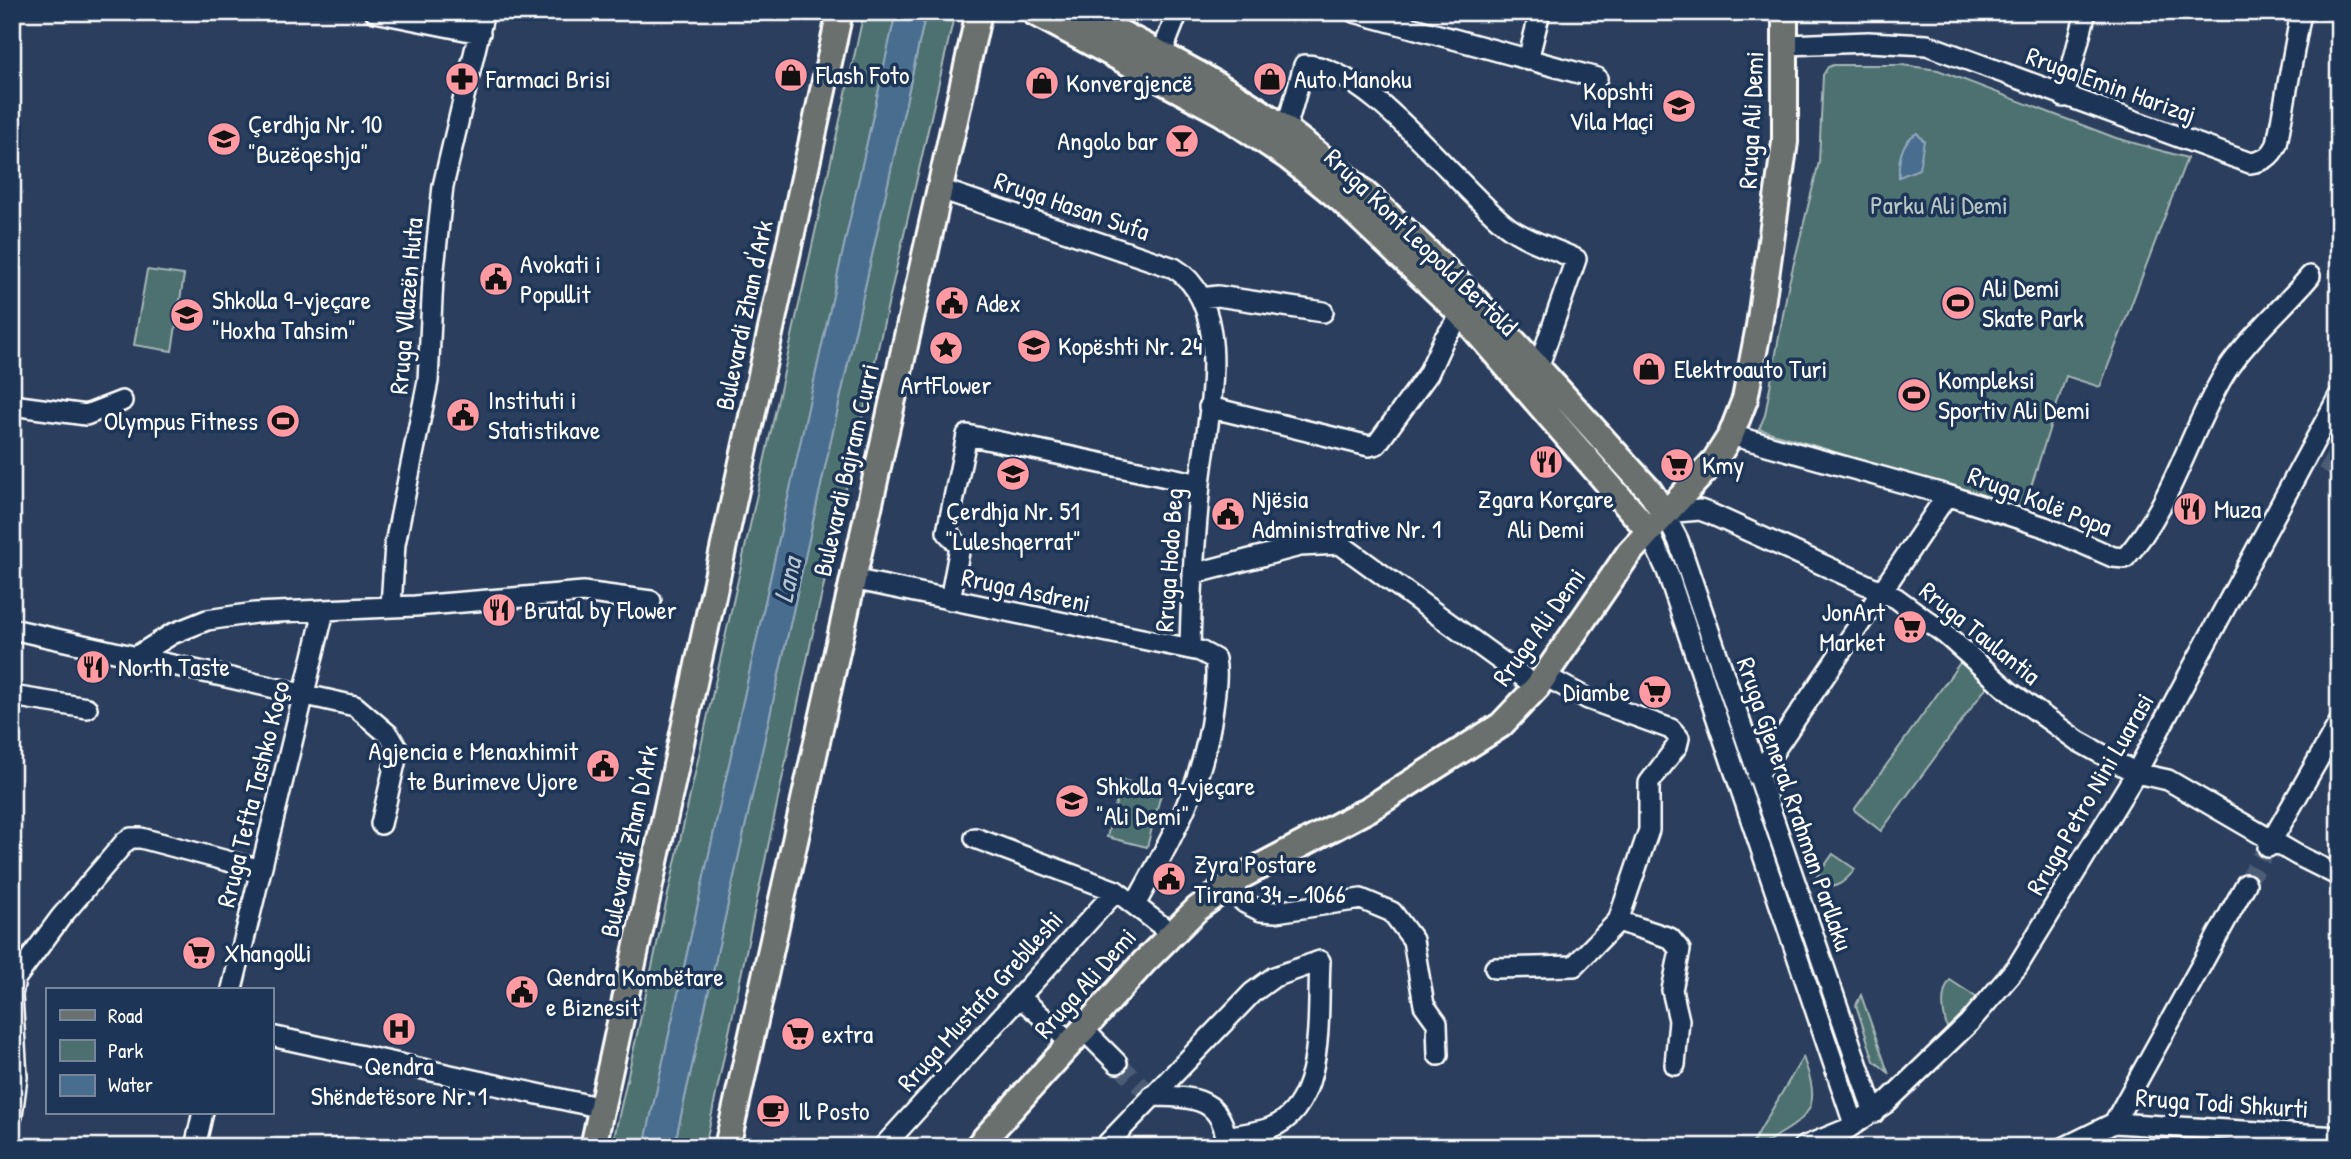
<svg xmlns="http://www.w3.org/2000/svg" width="2351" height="1159" font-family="'Patrick Hand',sans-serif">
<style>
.green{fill:#4d6f6f;stroke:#a6b7b7;stroke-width:2}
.water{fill:#486d8f;stroke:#91a7bc;stroke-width:2}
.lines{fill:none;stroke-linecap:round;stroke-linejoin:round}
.minor-tunnel{stroke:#4b5b75;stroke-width:19;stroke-dasharray:19 10;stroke-linecap:butt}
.minor-casing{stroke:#fff;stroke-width:24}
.major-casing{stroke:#fff;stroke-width:30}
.minor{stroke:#1d3557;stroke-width:19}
.major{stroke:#6a706d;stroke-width:24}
.labels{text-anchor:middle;stroke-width:7;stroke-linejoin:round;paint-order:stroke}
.poi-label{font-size:26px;fill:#fff;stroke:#1d3557;text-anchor:start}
.street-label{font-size:26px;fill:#fff;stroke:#1d3557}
.park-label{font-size:26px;fill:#b8c5c5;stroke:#1d3557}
.water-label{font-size:28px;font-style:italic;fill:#b6c5d2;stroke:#1d3557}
</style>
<rect width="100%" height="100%" fill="#2b3e5d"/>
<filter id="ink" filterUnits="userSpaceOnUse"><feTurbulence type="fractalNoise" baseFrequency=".0143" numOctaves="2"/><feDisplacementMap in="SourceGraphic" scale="14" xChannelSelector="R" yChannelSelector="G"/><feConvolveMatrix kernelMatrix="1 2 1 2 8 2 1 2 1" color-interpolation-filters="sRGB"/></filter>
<g filter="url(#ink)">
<path class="green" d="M864,12h32l-252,1135h-32z
M926,12h29l-142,620 -108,515h-31z
M1833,65h69l36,5 178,68 71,20 -87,229 -34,-11 -42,133 -265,-80 6,-14 23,-128 31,-125 4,-87 5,-8z
M147,270l37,5 -12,76 -38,-6z
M1962,660l26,25 -107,146 -27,-21z
M1122,780l40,10 -15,57 -40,-10z
M1833,854l22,15c-11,15 -24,25 -40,10z
M1950,980l29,19 -31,32c-5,-16 -9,-36 2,-51z
M1861,995l27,77 -14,-11 -18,-56z
M1803,1057c14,39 16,55 -23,77 -10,6 -19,13 -30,13z"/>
<path class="water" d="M896,12h30l-252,1135h-30z
M1917,133l7,8 -5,28 -20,8c-1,-16 2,-36 18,-44z"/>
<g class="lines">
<path class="minor-tunnel" d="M2323,460l16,9
M2246,884l22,-37
M1117,1063l27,26"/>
<g class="minor-casing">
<path id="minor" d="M375,12l105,21
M1354,12l243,66
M1786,45l82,-3 59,3 323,118c14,-2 21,-6 27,-19l24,-132
M1161,55l17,-43
M1528,60l12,-48
M2064,97l22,-85
M1286,129l18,-64c65,0 154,124 204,162 19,14 47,22 68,32l-38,109
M940,189l234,79c63,38 32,155 26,216 -5,54 -9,110 -10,165
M1201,298l17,-2 105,16
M12,405l74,10 36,-14
M1209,407l160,39 8,-2 51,-70 16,-35 18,-24
M1731,435l216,60 98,32 68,30 12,1c47,-52 64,-126 100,-185 20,-32 60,-67 85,-97
M1648,530l19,41 187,553
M1193,574l107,-28 40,-2 197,143
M852,579l348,72 15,8c3,16 0,32 -2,49 -9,75 -41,130 -77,195
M950,600l10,-53 -13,-15 20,-97 233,49
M391,606l4,-62 33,-163 5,-103 10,-92 41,-174
M12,629l343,77 34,29 9,15 -17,74
M137,656l35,-22 35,-14 48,-7 160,-7 168,-14 68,9
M12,696l75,12
M1757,776l190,-281
M975,838l141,53 55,42
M2268,847l71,-124
M1227,886l18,17 16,8 15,1 85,-13 31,13 21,28 11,65 13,18 1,32
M1618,921l52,17 10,12 -8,40 7,30 -4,45
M1495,968l79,-2 44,-45 31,-91v-47l28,-37 2,-8 -8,-9 -83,-30 -43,-23
M232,989l92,-378
M1020,997l51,46
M1083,1029l34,34
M271,1036l331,72
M1152,1096c40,1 72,0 75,51
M1874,1113l-196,-573 -14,-27 36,-3 11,4 185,84 49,36 65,58 68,49 58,32 32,7 129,75 42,21
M12,1116l5,-39 -5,-82 3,-16 46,-62 64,-75 6,-4h10l120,32
M2114,1123l132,-239
M195,1147l8,-35
M883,1147l233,-256
M1104,1147l148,-154 22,-16 46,-16c-3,50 7,146 -50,167 -14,5 -30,6 -43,9
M1803,1147l44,-18 39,-26 83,-80 48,-56 119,-194 203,-377
M2065,1147l49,-24 225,14"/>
</g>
<g class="major-casing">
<path id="major" d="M1033,12l189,101 66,44 52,42 122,116 186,215
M1080,12c70,37 144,71 208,119 137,102 246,234 361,359l15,23
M593,1147l247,-1135
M727,1147l252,-1135
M977,1147l167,-185 53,-53 45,-33 127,-67 132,-84 36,-38 92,-134 86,-93 16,-25 14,-36 14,-73 26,-184v-130"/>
</g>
<use href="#minor" class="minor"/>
<use href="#major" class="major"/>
</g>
</g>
<defs>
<g id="shop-disc" transform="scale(1.75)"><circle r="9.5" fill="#ff9aa2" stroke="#1d3557"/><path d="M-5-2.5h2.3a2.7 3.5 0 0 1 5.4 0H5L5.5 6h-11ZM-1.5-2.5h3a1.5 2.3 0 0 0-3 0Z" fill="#111"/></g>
<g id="pharmacy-disc" transform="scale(1.75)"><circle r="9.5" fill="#ff9aa2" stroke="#1d3557"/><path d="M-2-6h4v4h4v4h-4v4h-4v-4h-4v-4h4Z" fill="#111"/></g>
<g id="school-disc" transform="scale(1.75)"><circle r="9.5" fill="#ff9aa2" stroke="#1d3557"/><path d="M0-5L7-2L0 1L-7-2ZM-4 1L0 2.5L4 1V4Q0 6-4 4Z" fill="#111"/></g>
<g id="bar-disc" transform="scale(1.75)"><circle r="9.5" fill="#ff9aa2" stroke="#1d3557"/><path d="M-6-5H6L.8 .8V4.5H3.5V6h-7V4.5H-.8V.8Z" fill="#111"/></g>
<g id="civic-disc" transform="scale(1.75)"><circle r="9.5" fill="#ff9aa2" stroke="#1d3557"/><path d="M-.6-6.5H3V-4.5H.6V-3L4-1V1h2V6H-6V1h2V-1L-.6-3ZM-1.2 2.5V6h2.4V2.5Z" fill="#111"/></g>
<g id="stadium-disc" transform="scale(1.75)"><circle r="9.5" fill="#ff9aa2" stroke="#1d3557"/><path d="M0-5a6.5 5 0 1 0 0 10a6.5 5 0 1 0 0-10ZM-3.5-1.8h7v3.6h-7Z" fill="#111"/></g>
<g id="sight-disc" transform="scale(1.75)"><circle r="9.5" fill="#ff9aa2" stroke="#1d3557"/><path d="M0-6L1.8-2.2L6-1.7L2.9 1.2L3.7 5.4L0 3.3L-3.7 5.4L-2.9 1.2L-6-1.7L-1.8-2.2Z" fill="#111"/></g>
<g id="restaurant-disc" transform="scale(1.75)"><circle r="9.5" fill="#ff9aa2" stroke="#1d3557"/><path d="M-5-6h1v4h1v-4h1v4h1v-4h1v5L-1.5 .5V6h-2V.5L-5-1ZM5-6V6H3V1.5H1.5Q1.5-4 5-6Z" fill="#111"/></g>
<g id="supermarket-disc" transform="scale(1.75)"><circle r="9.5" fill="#ff9aa2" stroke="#1d3557"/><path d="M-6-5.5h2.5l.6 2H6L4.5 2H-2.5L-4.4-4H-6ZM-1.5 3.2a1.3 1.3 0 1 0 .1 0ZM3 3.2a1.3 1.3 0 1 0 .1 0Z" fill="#111"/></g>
<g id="hospital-disc" transform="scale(1.75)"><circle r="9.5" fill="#ff9aa2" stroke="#1d3557"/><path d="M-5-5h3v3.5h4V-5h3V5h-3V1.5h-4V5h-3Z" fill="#111"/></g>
<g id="cafe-disc" transform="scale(1.75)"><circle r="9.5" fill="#ff9aa2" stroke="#1d3557"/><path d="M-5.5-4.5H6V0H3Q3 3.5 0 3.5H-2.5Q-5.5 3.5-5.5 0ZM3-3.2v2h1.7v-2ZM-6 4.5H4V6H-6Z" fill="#111"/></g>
</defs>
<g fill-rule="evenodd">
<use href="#shop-disc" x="791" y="75"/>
<use href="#pharmacy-disc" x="462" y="79"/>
<use href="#shop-disc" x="1270" y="79"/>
<use href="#shop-disc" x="1042" y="83"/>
<use href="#school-disc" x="1679" y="106"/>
<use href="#school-disc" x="224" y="139"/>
<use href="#bar-disc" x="1182" y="141"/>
<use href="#civic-disc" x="496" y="279"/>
<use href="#civic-disc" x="952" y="303"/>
<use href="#stadium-disc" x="1958" y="303"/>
<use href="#school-disc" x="187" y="315"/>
<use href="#school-disc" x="1034" y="346"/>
<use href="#sight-disc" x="946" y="348"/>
<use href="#shop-disc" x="1649" y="369"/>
<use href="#stadium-disc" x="1914" y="395"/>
<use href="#civic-disc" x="463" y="415"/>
<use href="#stadium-disc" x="283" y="421"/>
<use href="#restaurant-disc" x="1546" y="462"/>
<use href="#supermarket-disc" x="1677" y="465"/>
<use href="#school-disc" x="1013" y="474"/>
<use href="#restaurant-disc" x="2190" y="509"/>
<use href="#civic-disc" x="1228" y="514"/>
<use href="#restaurant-disc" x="499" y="610"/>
<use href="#supermarket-disc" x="1910" y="627"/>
<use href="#restaurant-disc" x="93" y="667"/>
<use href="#supermarket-disc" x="1655" y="692"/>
<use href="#civic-disc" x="603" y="766"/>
<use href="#school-disc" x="1072" y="801"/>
<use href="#civic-disc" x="1169" y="879"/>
<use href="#supermarket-disc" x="199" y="953"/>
<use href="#civic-disc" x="522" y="992"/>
<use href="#hospital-disc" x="399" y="1029"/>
<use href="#supermarket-disc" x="798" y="1034"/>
<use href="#cafe-disc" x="773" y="1111"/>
</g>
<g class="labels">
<g class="poi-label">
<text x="816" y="84">Flash Foto</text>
<text x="486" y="88">Farmaci Brisi</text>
<text x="1294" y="88">Auto Manoku</text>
<text x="1066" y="92">Konvergjencë</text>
<text x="1654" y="100" text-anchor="end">Kopshti<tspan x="1654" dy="30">Vila Maçi</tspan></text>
<text x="248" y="133">Çerdhja Nr. 10<tspan x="248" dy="30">"Buzëqeshja"</tspan></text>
<text x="1158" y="150" text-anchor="end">Angolo bar</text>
<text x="520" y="273">Avokati i<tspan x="520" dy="30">Popullit</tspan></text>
<text x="1982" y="297">Ali Demi<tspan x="1982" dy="30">Skate Park</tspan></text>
<text x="212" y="309">Shkolla 9-vjeçare<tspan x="212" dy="30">"Hoxha Tahsim"</tspan></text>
<text x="976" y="312">Adex</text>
<text x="1058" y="355">Kopështi Nr. 24</text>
<text x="1674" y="378">Elektroauto Turi</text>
<text x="1938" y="389">Kompleksi<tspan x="1938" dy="30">Sportiv Ali Demi</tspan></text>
<text x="946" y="394" text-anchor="middle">ArtFlower</text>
<text x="488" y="409">Instituti i<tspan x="488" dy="30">Statistikave</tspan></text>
<text x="258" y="430" text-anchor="end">Olympus Fitness</text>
<text x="1702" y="474">Kmy</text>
<text x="1252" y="508">Njësia<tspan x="1252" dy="30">Administrative Nr. 1</tspan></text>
<text x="1546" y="508" text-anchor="middle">Zgara Korçare<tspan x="1546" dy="30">Ali Demi</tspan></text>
<text x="2214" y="518">Muza</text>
<text x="1013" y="520" text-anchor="middle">Çerdhja Nr. 51<tspan x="1013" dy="30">"Luleshqerrat"</tspan></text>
<text x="524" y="619">Brutal by Flower</text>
<text x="1885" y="621" text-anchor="end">JonArt<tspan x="1885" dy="30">Market</tspan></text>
<text x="118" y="676">North Taste</text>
<text x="1630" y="701" text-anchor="end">Diambe</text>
<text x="578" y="760" text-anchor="end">Agjencia e Menaxhimit<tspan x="578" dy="30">te Burimeve Ujore</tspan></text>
<text x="1096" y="795">Shkolla 9-vjeçare<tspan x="1096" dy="30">"Ali Demi"</tspan></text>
<text x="1194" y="873">Zyra Postare<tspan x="1194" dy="30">Tirana 34 - 1066</tspan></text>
<text x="224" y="962">Xhangolli</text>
<text x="546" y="986">Qendra Kombëtare<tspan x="546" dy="30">e Biznesit</tspan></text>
<text x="822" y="1043">extra</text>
<text x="399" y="1075" text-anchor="middle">Qendra<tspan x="399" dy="30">Shëndetësore Nr. 1</tspan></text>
<text x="798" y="1120">Il Posto</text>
</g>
<g class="street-label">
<text transform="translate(2111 85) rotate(20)" y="9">Rruga Emin Harizaj</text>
<text transform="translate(1751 120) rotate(-87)" y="9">Rruga Ali Demi</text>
<text transform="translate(1072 206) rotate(19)" y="9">Rruga Hasan Sufa</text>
<text transform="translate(1421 242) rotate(44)" y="9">Rruga Kont Leopold Bertold</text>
<text transform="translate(406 306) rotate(-85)" y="9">Rruga Vllazën Huta</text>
<text transform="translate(744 315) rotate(-78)" y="9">Bulevardi Zhan d'Ark</text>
<text transform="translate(846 470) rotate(-77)" y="9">Bulevardi Bajram Curri</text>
<text transform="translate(2040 501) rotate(21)" y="9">Rruga Kolë Popa</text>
<text transform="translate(1169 560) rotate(-86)" y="9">Rruga Hodo Beg</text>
<text transform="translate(1026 590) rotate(12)" y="9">Rruga Asdreni</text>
<text transform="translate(1539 627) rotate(-54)" y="9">Rruga Ali Demi</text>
<text transform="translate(1980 633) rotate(39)" y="9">Rruga Taulantia</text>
<text transform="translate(253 794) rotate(-76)" y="9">Rruga Tefta Tashko Koço</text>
<text transform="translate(2090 794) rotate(-60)" y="9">Rruga Petro Nini Luarasi</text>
<text transform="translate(1795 804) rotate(71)" y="9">Rruga Gjeneral Rrahman Parllaku</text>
<text transform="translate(629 841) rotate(-78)" y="9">Bulevardi Zhan D'Ark</text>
<text transform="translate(1085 983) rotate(-48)" y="9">Rruga Ali Demi</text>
<text transform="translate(980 1001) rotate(-48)" y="9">Rruga Mustafa Greblleshi</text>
<text transform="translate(2222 1103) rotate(4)" y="9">Rruga Todi Shkurti</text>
</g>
<g class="park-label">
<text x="1939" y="214">Parku Ali Demi</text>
</g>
<g class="water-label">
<text transform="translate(787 580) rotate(-78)" y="10">Lana</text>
</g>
</g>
<rect width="2351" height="1159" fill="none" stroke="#1d3557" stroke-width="42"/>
<rect x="21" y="21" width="2309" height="1117" fill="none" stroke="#fff" stroke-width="2.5" filter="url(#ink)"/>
<rect x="46" y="988" width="228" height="126" fill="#1d3557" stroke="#77869a" stroke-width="2"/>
<rect x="60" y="1010" width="35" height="10" fill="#6a706d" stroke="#77869a" stroke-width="2"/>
<text x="108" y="1023" font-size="21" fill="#ffffff">Road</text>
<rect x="60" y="1040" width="35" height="21" fill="#4d6f6f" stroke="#77869a" stroke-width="2"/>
<text x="108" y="1058" font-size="21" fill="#ffffff">Park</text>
<rect x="60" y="1075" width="35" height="21" fill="#486d8f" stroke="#77869a" stroke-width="2"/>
<text x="108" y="1092" font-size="21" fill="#ffffff">Water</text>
</svg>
